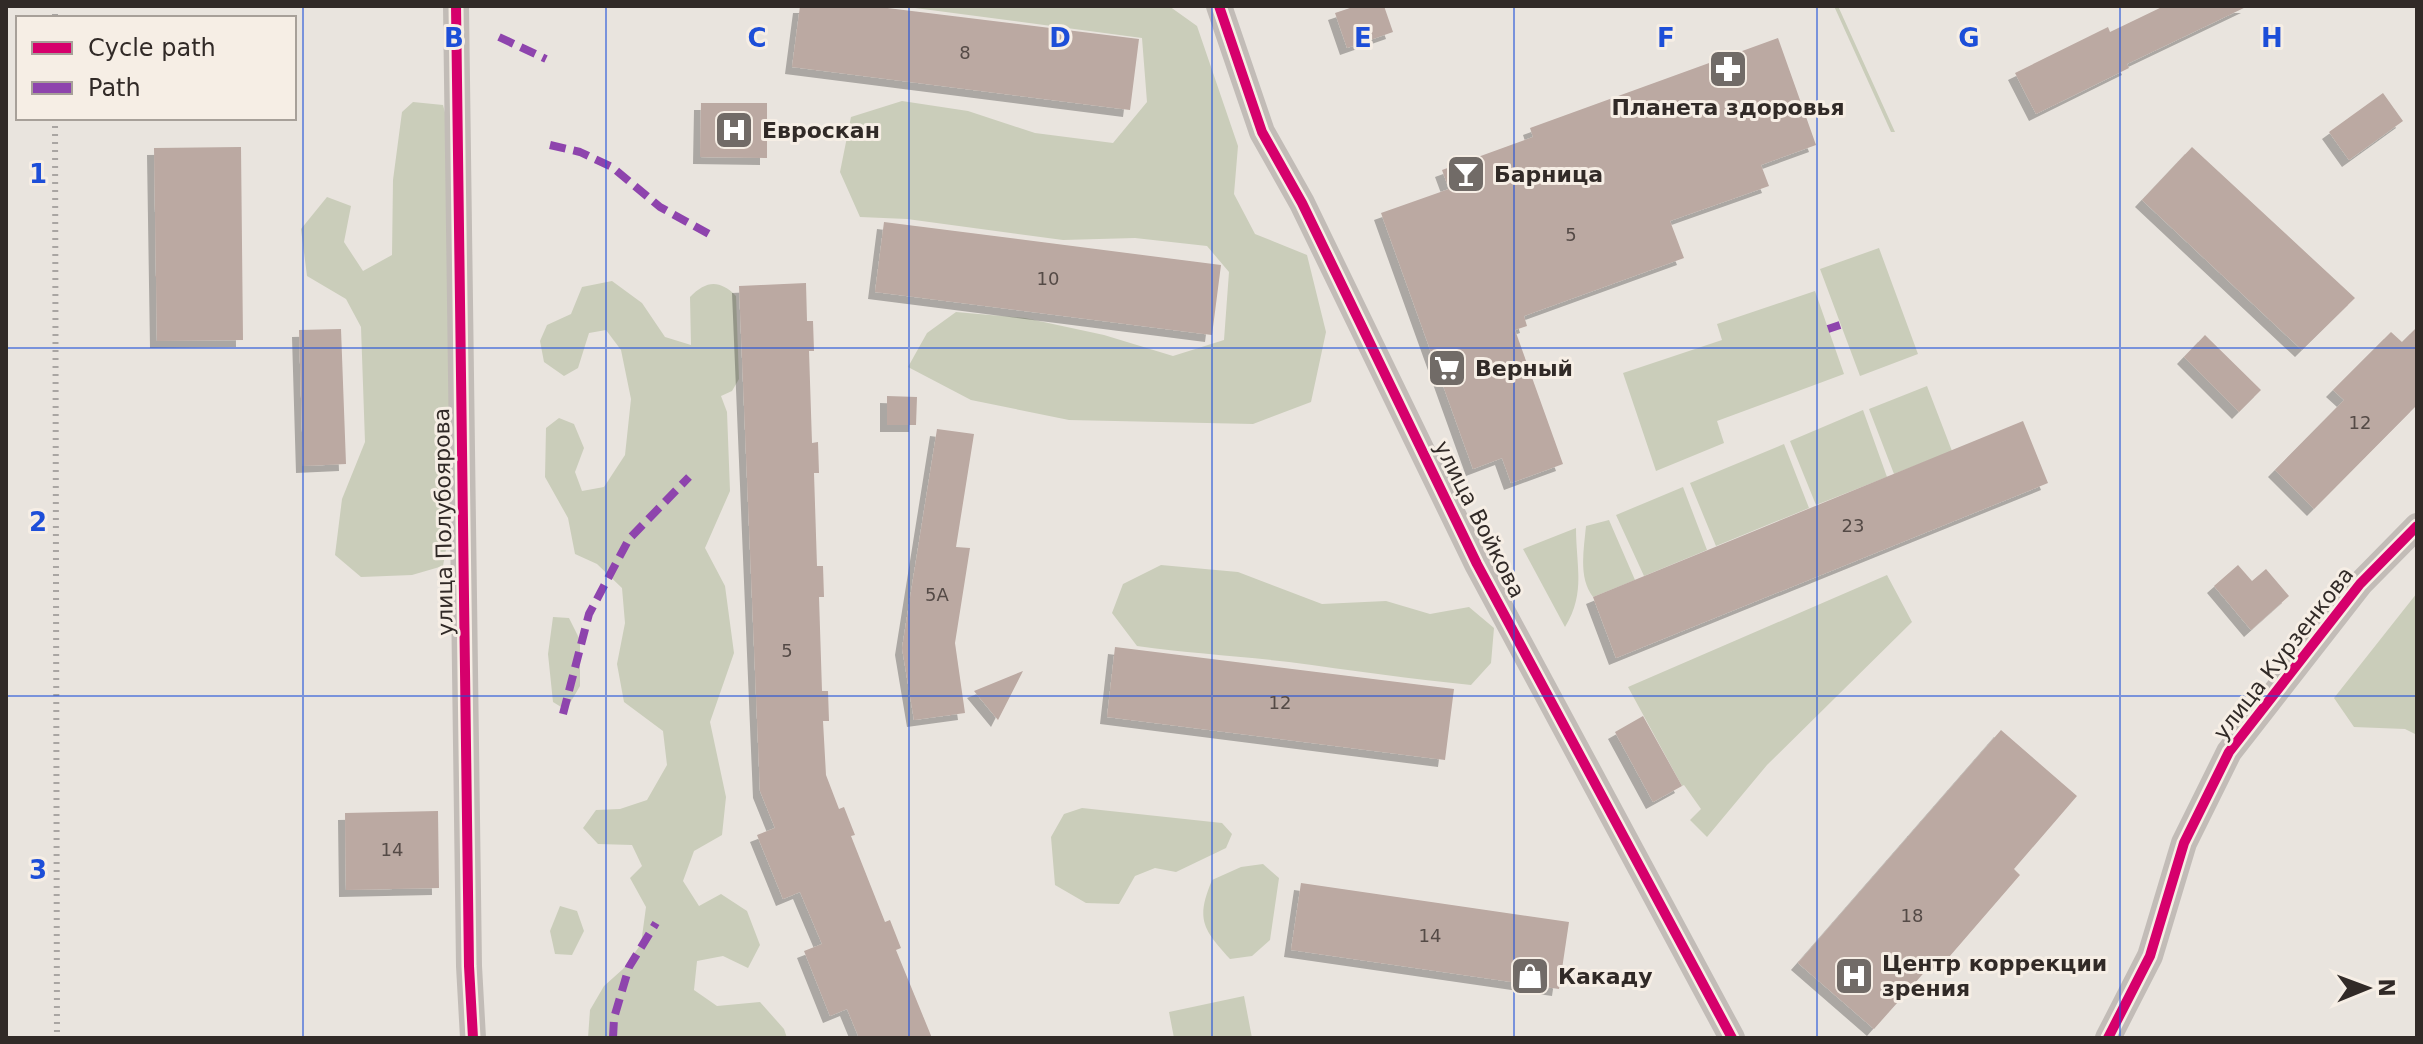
<svg xmlns="http://www.w3.org/2000/svg" width="2423" height="1044" font-family="'DejaVu Sans',sans-serif">
<style>
.green{fill:#cacdba}
.building{fill:#bba9a2;filter:url(#shadow)}
.lines{fill:none;stroke-linecap:round;stroke-linejoin:round}
.street{stroke:#c2bcb7;stroke-width:26}
.rail{stroke:#a9a5a2;stroke-width:6;stroke-dasharray:2 6;stroke-linecap:butt}
.quiet{stroke:#8e44ad;stroke-width:8;stroke-dasharray:16 8;stroke-linecap:butt}
.cycleway-casing{stroke:#f6eee5;stroke-width:15}
.cycleway{stroke:#d6006c;stroke-width:10}
.grid{fill:none;stroke:#1d4ed8;stroke-width:2;stroke-opacity:0.55}
.labels{text-anchor:middle;stroke-width:6;stroke-linejoin:round;paint-order:stroke}
.number-label{font-size:18px;fill:#544a46}
.poi-label{font-size:22px;font-weight:bold;fill:#312a27;stroke:#f6eee5;text-anchor:start}
.street-label{font-size:22px;fill:#312a27;stroke:#f6eee5}
.grid-label{font-size:26px;text-anchor:middle;font-weight:bold;fill:#1d4ed8;stroke:#f6eee5;stroke-width:6;stroke-linejoin:round;paint-order:stroke}
</style>
<defs>
<filter id="shadow"><feDropShadow dx="-7" dy="7" stdDeviation="0" flood-color="#0004"/></filter>
</defs>
<rect width="100%" height="100%" fill="#e9e4de"/>
<path class="green" d="M900,6h269l28,20 41,120 -4,48 21,40 52,21 19,77 -15,70 -58,22 -184,-4 -98,-20 -63,-33 19,-34 29,-21 69,6 79,17 69,21 51,-16 5,-68 -22,-26 -72,-8 -72,2 -156,-21 -47,-2 -20,-45 11,-55 51,-16 66,10 67,22 78,10 34,-41 -5,-64z
M1834,6h4l57,126h-4z
M413,102l30,3 9,34 2,366 -11,61 -31,9 -51,2 -26,-22 7,-56 23,-57 -4,-115 -15,-28 -39,-23 -6,-47 26,-32 24,9 -7,36 19,29 29,-16 1,-75 9,-68z
M1879,248l39,106 -58,22 -40,-107z
M612,281l30,22 23,34 26,8 -1,-48c16,-16 29,-18 46,-1l3,83 -7,12 -11,5 6,16 3,79 -25,57 20,38 9,67 -24,69 16,75 -4,38 -28,16 -11,30 16,25 22,-12 26,17 13,34 -12,23 -25,-12 -26,5 -3,29 23,16 43,-4 24,27 3,9h-199l2,-28 14,-24 19,-17 18,-25 5,-37 -16,-29 12,-12 -10,-21 -34,-1 -15,-16 13,-18 24,-1 27,-9 20,-35 -4,-34 -39,-29 -7,-38 8,-41 -3,-35 -25,-24 -22,-10 -7,-36 -23,-41 1,-49 13,-10 15,6 10,24 -9,24 7,19 22,-4 21,-32 6,-56 -10,-49 -15,-20 -17,3 -11,35 -14,8 -20,-14 -4,-21 7,-16 24,-11 11,-27z
M1815,291l29,83 -127,47 7,22 -68,28 -33,-98 99,-33 -5,-16z
M1927,386l25,65 -58,23 -25,-65z
M1863,410l24,67 -71,28 -26,-64z
M1784,444l25,64 -93,38 -26,-63z
M1683,487l24,63 -63,26 -28,-61z
M1609,520l26,60 -42,17c-15,-19 -9,-48 -7,-71z
M1576,528c0,38 10,65 -11,99l-42,-78z
M1161,565l77,7 84,32 64,-3 44,13 39,-7 25,21 -3,35 -20,22c-61,-6 -121,-15 -182,-23 -51,-6 -102,-9 -152,-16l-25,-33 11,-29z
M1887,575l25,47 -145,143 -60,72 -17,-17 11,-11 -17,-24 -2,1 -54,-99z
M2417,593v142l-12,-6 -51,-2 -20,-29z
M553,617l16,1 11,22v46l-14,24 -13,-8 -5,-48z
M1082,808l140,15 10,11 -6,14 -50,24 -21,-4 -20,8 -16,28 -33,-1 -31,-18 -4,-48 13,-23z
M1263,864l16,14 -9,62 -18,16 -22,3c-28,-31 -34,-40 -18,-79l29,-13z
M560,906l17,5 7,20 -12,24 -17,-1 -5,-23z
M1244,996l8,42h-78l-5,-26z"/>
<path class="building" d="M800,6h71l268,33 -9,71 -338,-43z
M1356,6h28l9,26 -46,16 -12,-35z
M2164,6h84l-121,58 2,4 -93,46 -21,-41 93,-46 2,5z
M1778,38l38,107 -55,20 8,21 -99,35 14,37 -160,58 3,10 -12,4 48,134 -52,19 -9,-25 -29,11 -92,-256 68,-24 -7,-19 91,-33 -3,-9z
M2383,93l20,28 -54,39 -20,-28z
M701,103h66v55l-67,-1z
M241,147l2,193 -86,1 -3,-193z
M2192,147l163,151 -53,52 -160,-150z
M884,222l337,43 -9,70 -337,-43z
M806,283l1,38h6l1,30h-5l3,92 6,-1 1,31h-5l3,93h6l1,31h-5l3,94h6l1,30h-6l3,54 13,34 5,-2 11,28 -4,1 34,86 5,-2 11,28 -5,2 36,88h-73l-12,-29 -17,7 -26,-65 18,-7 -22,-52 -17,7 -26,-64 18,-7 -15,-37 -21,-505z
M2417,327v78l-103,104 -39,-39 69,-70 -11,-10 58,-58 11,10z
M341,329l5,135 -43,2 -4,-136z
M2205,335l56,55 -22,22 -55,-55z
M887,396l30,1 -1,28h-29z
M2023,421l25,62 -432,175 -23,-61z
M937,429l37,5 -18,113 14,1 -15,95 10,70 -51,7 -12,-72z
M2238,565l14,16 14,-12 23,27 -38,34 -37,-44z
M1115,647l339,42 -9,71 -338,-43z
M1023,671l-25,49 -24,-29z
M1643,716l39,70 -29,16 -38,-70z
M2001,730l76,66 -63,73 6,6 -77,89 -6,-6 -63,71 -76,-66z
M438,811l1,77 -93,2 -1,-77z
M1301,883l268,39 -10,67 -268,-39z"/>
<g class="lines">
<path class="street" d="M456,6l13,960 4,72
M1219,6l43,126 40,71 175,361 255,474
M2108,1038l42,-82 34,-113 45,-91 131,-168 57,-58"/>
<path class="rail" d="M55,6v12
M55,118l2,920"/>
<path class="quiet" d="M499,37l47,22
M550,145l30,7 32,15 48,40 49,27
M1828,329l12,-4
M563,714l26,-100 40,-75 60,-62
M613,1038l1,-20 15,-51 27,-44"/>
<g class="cycleway-casing">
<path id="cycleway" d="M456,6l13,960 4,72
M1219,6l43,126 40,71 175,361 255,474
M2108,1038l42,-82 34,-113 45,-91 131,-168 57,-58"/>
</g>
<use href="#cycleway" class="cycleway"/>
</g>
<path class="grid" d="M303,6v1032M606,6v1032M909,6v1032M1212,6v1032M1514,6v1032M1817,6v1032M2120,6v1032M6,348h2411M6,696h2411"/>
<defs>
<g id="pharmacy-square" transform="scale(2)"><rect x="-9" y="-9" width="18" height="18" rx="4" fill="#716b67" stroke="#f6eee5"/><path d="M-2-6h4v4h4v4h-4v4h-4v-4h-4v-4h4Z" fill="#fff"/></g>
<g id="hospital-square" transform="scale(2)"><rect x="-9" y="-9" width="18" height="18" rx="4" fill="#716b67" stroke="#f6eee5"/><path d="M-5-5h3v3.5h4V-5h3V5h-3V1.5h-4V5h-3Z" fill="#fff"/></g>
<g id="bar-square" transform="scale(2)"><rect x="-9" y="-9" width="18" height="18" rx="4" fill="#716b67" stroke="#f6eee5"/><path d="M-6-5H6L.8 .8V4.5H3.5V6h-7V4.5H-.8V.8Z" fill="#fff"/></g>
<g id="supermarket-square" transform="scale(2)"><rect x="-9" y="-9" width="18" height="18" rx="4" fill="#716b67" stroke="#f6eee5"/><path d="M-6-5.5h2.5l.6 2H6L4.5 2H-2.5L-4.4-4H-6ZM-1.5 3.2a1.3 1.3 0 1 0 .1 0ZM3 3.2a1.3 1.3 0 1 0 .1 0Z" fill="#fff"/></g>
<g id="shop-square" transform="scale(2)"><rect x="-9" y="-9" width="18" height="18" rx="4" fill="#716b67" stroke="#f6eee5"/><path d="M-5-2.5h2.3a2.7 3.5 0 0 1 5.4 0H5L5.5 6h-11ZM-1.5-2.5h3a1.5 2.3 0 0 0-3 0Z" fill="#fff"/></g>
</defs>
<g fill-rule="evenodd">
<use href="#pharmacy-square" x="1728" y="69"/>
<use href="#hospital-square" x="734" y="130"/>
<use href="#bar-square" x="1466" y="174"/>
<use href="#supermarket-square" x="1447" y="368"/>
<use href="#shop-square" x="1530" y="976"/>
<use href="#hospital-square" x="1854" y="976"/>
</g>
<g class="labels">
<g class="number-label">
<text x="965" y="59">8</text>
<text x="1571" y="241">5</text>
<text x="1048" y="285">10</text>
<text x="2360" y="429">12</text>
<text x="1853" y="532">23</text>
<text x="937" y="601">5А</text>
<text x="787" y="657">5</text>
<text x="1280" y="709">12</text>
<text x="392" y="856">14</text>
<text x="1912" y="922">18</text>
<text x="1430" y="942">14</text>
</g>
<g class="poi-label">
<text x="1728" y="115" text-anchor="middle">Планета здоровья</text>
<text x="762" y="138">Евроскан</text>
<text x="1494" y="182">Барница</text>
<text x="1475" y="376">Верный</text>
<text x="1882" y="971">Центр коррекции<tspan x="1882" dy="25">зрения</tspan></text>
<text x="1558" y="984">Какаду</text>
</g>
<g class="street-label">
<text transform="translate(1480 519) rotate(63)" y="8">улица Войкова</text>
<text transform="translate(443 522) rotate(-91)" y="8">улица Полубоярова</text>
<text transform="translate(2283 653) rotate(-52)" y="8">улица Курзенкова</text>
</g>
</g>
<g class="grid-label">
<text x="454" y="47">B</text>
<text x="757" y="47">C</text>
<text x="1060" y="47">D</text>
<text x="1363" y="47">E</text>
<text x="1666" y="47">F</text>
<text x="1969" y="47">G</text>
<text x="2272" y="47">H</text>
<text x="38" y="183">1</text>
<text x="38" y="531">2</text>
<text x="38" y="879">3</text>
</g>
<rect width="2423" height="1044" fill="none" stroke="#312a27" stroke-width="16"/>
<rect x="16" y="16" width="280" height="104" fill="#f6eee5" stroke="#a7a099" stroke-width="2"/>
<rect x="32" y="42" width="40" height="12" fill="#d6006c" stroke="#a7a099" stroke-width="2"/>
<text x="88" y="56" font-size="24" fill="#312a27">Cycle path</text>
<rect x="32" y="82" width="40" height="12" fill="#8e44ad" stroke="#a7a099" stroke-width="2"/>
<text x="88" y="96" font-size="24" fill="#312a27">Path</text>
<g transform="translate(2367 988) rotate(89)" stroke="#f6eee5" stroke-width="6" paint-order="stroke">
<path d="M0-6L14 30L0 20L-14 30Z" fill="#312a27"/>
<text y="-12" font-size="22" font-weight="bold" text-anchor="middle" fill="#312a27">N</text>
</g>
</svg>
